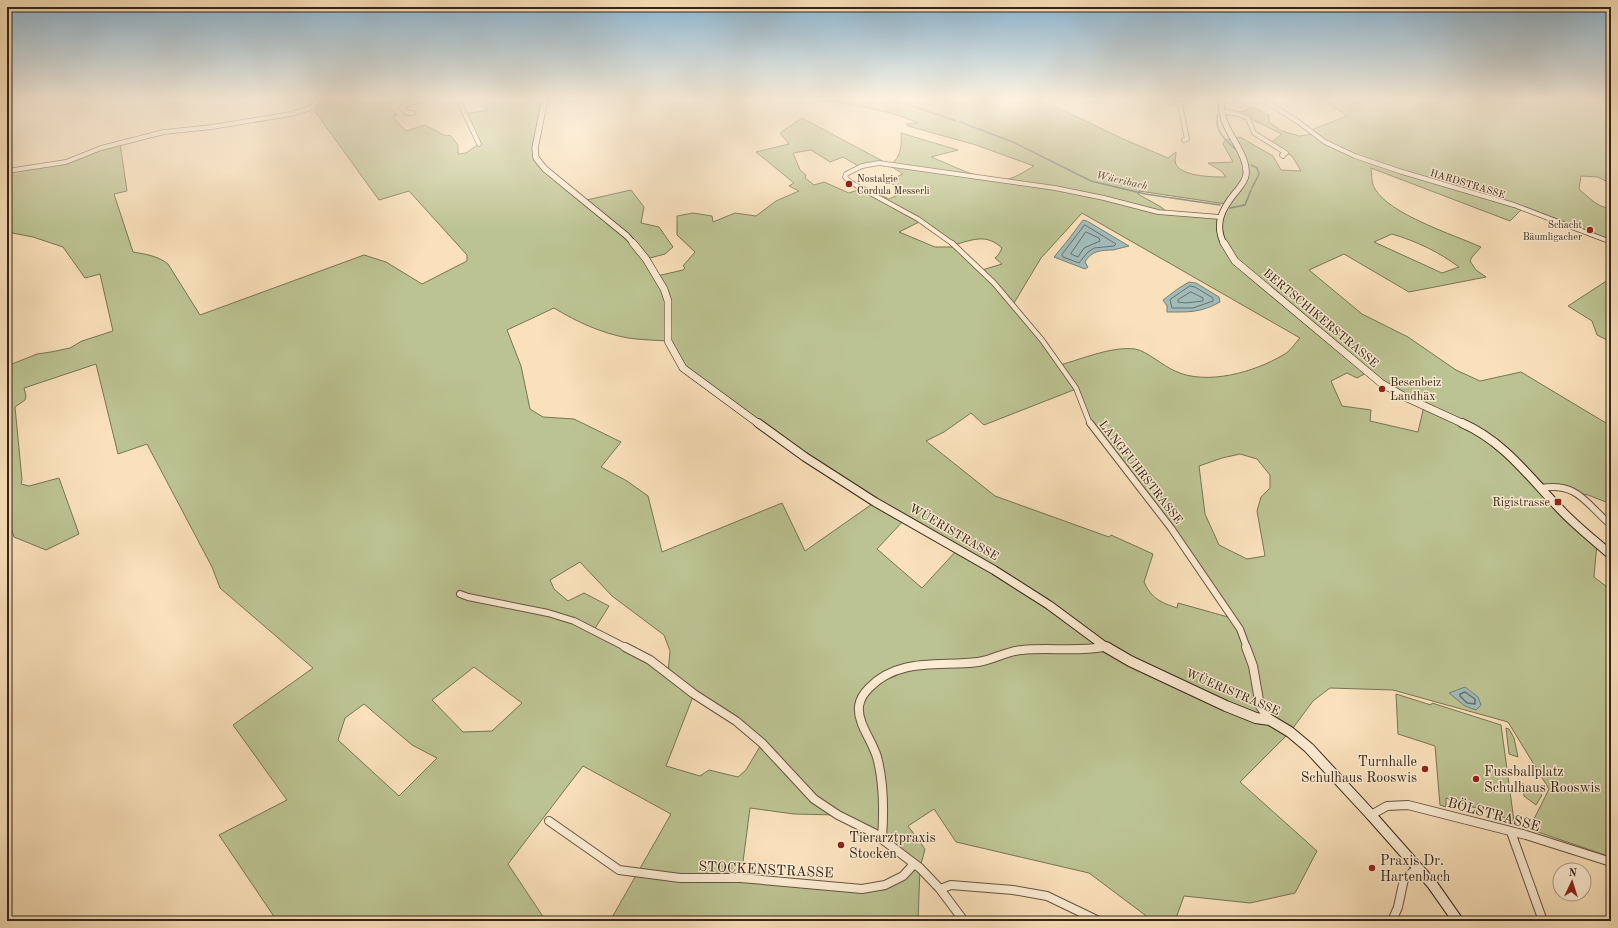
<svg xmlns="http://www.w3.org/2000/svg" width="1618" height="928" font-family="'Old Standard TT',serif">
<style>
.green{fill:#bcc392;stroke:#787455;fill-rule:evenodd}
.water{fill:#a1bbb9;stroke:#757f79}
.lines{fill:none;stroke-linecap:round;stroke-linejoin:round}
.shore-far1{stroke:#6a7068;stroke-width:1}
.shore{stroke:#6a7068;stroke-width:1.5}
.stream{stroke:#757f79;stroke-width:1.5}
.street-far3-casing{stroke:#665341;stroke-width:5.5}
.street-far2-casing{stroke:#665341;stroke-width:6}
.street-far1-casing{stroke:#665341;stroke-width:8}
.street-casing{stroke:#665341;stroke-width:10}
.secondary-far3-casing{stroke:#342418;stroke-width:7}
.secondary-far2-casing{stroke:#342418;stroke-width:8}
.secondary-far1-casing{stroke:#342418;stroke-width:10}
.secondary-casing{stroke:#342418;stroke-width:12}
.street-far3{stroke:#fcecd3;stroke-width:4}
.street-far2{stroke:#fcecd3;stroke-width:4.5}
.street-far1{stroke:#fcecd3;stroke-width:6}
.street{stroke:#fcecd3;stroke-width:8}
.secondary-far3{stroke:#fcecd3;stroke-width:5.5}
.secondary-far2{stroke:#fcecd3;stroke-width:7}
.secondary-far1{stroke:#fcecd3;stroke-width:8}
.secondary{stroke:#fcecd3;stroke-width:10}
.poi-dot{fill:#8f2418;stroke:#fcecd3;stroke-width:1.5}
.labels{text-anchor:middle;stroke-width:3;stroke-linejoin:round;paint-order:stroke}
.far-poi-label{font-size:10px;fill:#342418;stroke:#fcecd3;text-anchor:start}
.far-street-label{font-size:10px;fill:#342418;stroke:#fcecd3}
.far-water-label{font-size:11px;font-style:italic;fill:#555148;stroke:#fcecd3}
.street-label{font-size:12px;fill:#342418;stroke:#fcecd3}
.poi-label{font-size:12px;fill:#342418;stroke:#fcecd3;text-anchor:start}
.near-poi-label{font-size:14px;fill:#342418;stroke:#fcecd3;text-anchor:start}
.near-street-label{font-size:14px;fill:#342418;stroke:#fcecd3}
</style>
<rect width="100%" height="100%" fill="#fae1bb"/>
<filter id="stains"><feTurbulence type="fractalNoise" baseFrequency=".005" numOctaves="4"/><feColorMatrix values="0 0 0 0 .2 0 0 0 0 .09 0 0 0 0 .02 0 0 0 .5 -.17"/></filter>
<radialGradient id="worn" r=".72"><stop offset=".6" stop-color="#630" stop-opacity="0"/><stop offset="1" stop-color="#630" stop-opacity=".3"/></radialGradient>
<path class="green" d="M306,99h100l-18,6 9,10 -4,2 13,14 19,-6 21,11 4,-1 8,10v9l8,-1 13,-9 -14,-30 22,-4 -4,-11h62l-4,16 -5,43 46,43 49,-11 13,17 -3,16 18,4 14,20 -8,7 -19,5 11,17 26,-6 2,-2 -2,-2 12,-14 -18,-17v-19l16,-3 19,3 1,6 22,-9 21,3 20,-15 23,-10 -10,-5 5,-3 -38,-31 33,-8 -9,-11 22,-15 88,47c11,-7 12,-20 11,-32l57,17 -27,7c18,7 53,25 71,23 11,0 23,-9 32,-14l-58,-21 -68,-19 -2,-2 12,-1c-16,-7 -33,-12 -50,-15 -13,-2 -25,-3 -36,-9h208l83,40 45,19 8,-6c0,3 -1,7 -1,9 2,16 39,16 51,16l-5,-6 -13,-8 25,-1 -10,-18 2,-4 15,-3 33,19 8,14 20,1 -9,-15 -22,-13 12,-9 -43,-21 14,-6 15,8 2,8 12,8 17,5 14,-2 -2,-4 36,-14 -23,-16 7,-1h280v85l-13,-7 -17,-1 -2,13c8,7 20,20 32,19v34l-88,-34 -13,13 -139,-53c1,6 0,15 4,21 14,25 79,46 106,58l-9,10 -2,4 6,9 10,7 -77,15 -65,-38 -35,16 53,44 46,23 48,33 24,11 41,-9 90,54v78l-23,-9 -47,-8 56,55 -3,35 17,13v267l-82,-28 20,-40 -41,-67 -115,-32 -63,-2 -17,13 -23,31 -50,50 77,69 -22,42 -45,10 -66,-7 -9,25h-22l-64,-48 -133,-31 -22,-33 -26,17 17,23 -5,19 -2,53h-308l61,-107 -88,-48 -75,98 38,57h-269l-58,-86 68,-35 -54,-75 80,-57 -93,-80 -8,-21 -65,-123 -29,10 -22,-90 -72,24 2,8 -1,4 -10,7 7,73 -1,4 8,2 30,-8 20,56 -33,16 -32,-13 -7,-21v-150l30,-12 14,-2 19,-4 12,-7 31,-10 -13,-57 -15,4 -22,-31 -30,-10 -26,-5v-61l59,-9 54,-19 7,48 -13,3 19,58c12,2 25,4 35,12l32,51 164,-60 22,7 36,22 45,-23v-6l-58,-64 -30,9zM811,150l19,12 13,-5 17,10c21,-4 24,-6 43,7l-16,7 19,10 -17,8 -26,-13 -2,3 -12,4 -25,-11 -10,3 -9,-7 1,-3 -6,-5 -7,-17zM1139,191l87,13 -6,13 -53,-5 -6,-5 -23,-13zM1082,213l218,125c-5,5 -10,14 -17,17 -28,17 -77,31 -108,16 -12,-5 -28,-20 -40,-22 -23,-3 -53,10 -75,16l-46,-62 27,-45zM921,221l33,24c18,-5 32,-12 48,3l-3,6 -4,4 7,6 -20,6 -26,-23h-21l-36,-15zM1392,234c24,7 47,18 67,33l-17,6 -68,-31zM554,308c23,14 47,25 74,30 13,2 27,2 40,3l25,35 182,126 -70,49 -23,-48 -120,49 -14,-56 -21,-15 -26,-14 20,-25 -47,-23 -31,-2 -13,-8 -9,-43 -14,-36zM1368,372l56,34 -6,26 -48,-11 1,-11 -29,-4 -11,-25 16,-8 10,5zM1076,389l14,35 81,104 61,89h-4l-50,-14 -1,5c-17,-6 -25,-9 -33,-26l9,-28 -42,-19 -2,2 -114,-41 -69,-55 18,-9 27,-19 13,12zM1240,454l17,5 13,16v13l-9,9 -4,14 8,45 -18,3 -28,-14 -14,-31 -6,-48 23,-8zM905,519l52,31 -35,38 -45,-39zM580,562l32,34 52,39 6,16 -2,22 -74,-43 15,-24 -25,-13 -16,8 -14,-12 -4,-9zM474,667l48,36 -30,28 -29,1 -31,-32zM694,694l68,49 -16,27 -8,7 -29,-7 -9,6 -34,-10zM364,704l48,41 25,13 -38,38 -61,-56 7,-22zM750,808l44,6 44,1 44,23 32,26 -29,21 -23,4 -121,-12z
M1611,278v64l-14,-7 -5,-14 -24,-15z
M1396,694l35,11 1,-2 69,22 13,96 -68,-23v9l-6,-2 -5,-59 -37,-12z
M1506,728l3,1 5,9 4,19 -9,-3z
M1522,783l9,7 2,-2 9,7 -6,10 -12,-9z"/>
<path class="water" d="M1083,220l4,1 42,25c-5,1 -11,3 -16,4 -12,0 -22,1 -28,12l3,5 -3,2 -31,-12 14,-17z
M1189,282l7,1 23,14 1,5c-20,11 -31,10 -53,10v-6l-4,-6 16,-12z
M1465,687l13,10 3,8 -5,5 -11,-4 -16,-13z"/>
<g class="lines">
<path class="shore-far1" d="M1085,225l31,19 -2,2 -20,2 -7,5 -8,10 -16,-6 -1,-2z
M1086,232l13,6 1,3 -16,7 -6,9 -7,-3z
M1190,286l5,1 18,11v3l-20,7h-21l-2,-8z
M1191,292l12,6v3l-18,2 -7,-1v-2z"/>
<path class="shore" d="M1465,692l10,7v5l-8,-1 -7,-7v-2z"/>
<path class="stream" d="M892,99l64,22
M1218,114c-5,15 7,26 17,35
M960,122l53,20 78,39 54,13 75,11
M1251,165l6,3 2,6 -7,14
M1230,208l15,-3 6,-15"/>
<g class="street-far3-casing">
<path id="street-far3" d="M458,99l21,45
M1167,99l2,3 10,2
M1179,99l8,40 -3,1
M1262,99l35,22 28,21 30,14 44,15 115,34 97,37
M1221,111l17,3 10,4 6,15 32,20 -4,2 1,1
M413,113h-6l-6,-5 9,-5 16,-4
M7,171l59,-9 35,-14 63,-16 48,-5 79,-13 20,-6 9,-9
M953,244l-35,-25 -68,-37 -5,-5 1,-3 16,-8 17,-3 176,25 49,10 54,14 62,5"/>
</g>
<g class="street-far2-casing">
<path id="street-far2" d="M952,243l42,40 48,57 34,48 14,36"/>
</g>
<g class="street-far1-casing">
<path id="street-far1" d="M1090,423l81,105 69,101 7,19
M1541,488c37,-6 45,16 70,37
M460,594l8,3 80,16 26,8 53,27
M1097,648l8,-1"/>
</g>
<g class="street-casing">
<path id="street" d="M625,647l25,13 44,34 42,27 26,22 52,56 24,16 36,18 46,35 20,21 24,32
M1246,647l7,19 7,40 9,13
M1371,815l16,-9 21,-1 118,30 85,27
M549,821l70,49 61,8h61l121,11 23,-4 18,-9 11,-12
M1511,832l32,89
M882,838c2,-27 2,-55 -5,-81 -5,-17 -20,-34 -18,-51 1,-7 6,-14 10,-18 30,-31 71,-21 109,-26 15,-2 28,-11 44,-12 27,-3 54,2 81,-3
M940,889l11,-4 62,5 34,6 52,25
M1392,921l6,-14 6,-28 14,-11"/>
</g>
<g class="secondary-far3-casing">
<path id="secondary-far3" d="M545,99l-10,49 1,10 9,11 82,67 7,8
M1221,99c0,7 1,14 3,21 6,18 24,36 22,55 -1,7 -7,13 -11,18 -13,16 -21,31 -11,51"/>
</g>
<g class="secondary-far2-casing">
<path id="secondary-far2" d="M633,243l13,16 18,30 4,12v40l15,27 76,56
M1224,243l11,18 146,122 24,14 59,27"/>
</g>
<g class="secondary-far1-casing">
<path id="secondary-far1" d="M758,423l47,34 70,45 119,68 55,35 58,43
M1462,423c43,19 67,54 99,87 15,16 33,30 50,45"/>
</g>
<g class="secondary-casing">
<path id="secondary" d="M1106,647l24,14 96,45 30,12 14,2 20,12 19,16 62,67 61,69 26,37"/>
</g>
<use href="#street-far3" class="street-far3"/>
<use href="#street-far2" class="street-far2"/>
<use href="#street-far1" class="street-far1"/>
<use href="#street" class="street"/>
<use href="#secondary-far3" class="secondary-far3"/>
<use href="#secondary-far2" class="secondary-far2"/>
<use href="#secondary-far1" class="secondary-far1"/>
<use href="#secondary" class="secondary"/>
</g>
<linearGradient id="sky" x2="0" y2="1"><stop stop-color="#8bb7d5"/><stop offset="0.43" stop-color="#fdf2e0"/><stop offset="1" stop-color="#fdf2e0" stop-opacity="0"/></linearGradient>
<rect width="1618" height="229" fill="url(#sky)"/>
<g class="poi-dot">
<circle cx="849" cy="184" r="4"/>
<circle cx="1590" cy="230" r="4"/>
<circle cx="1382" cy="389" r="4"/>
<rect x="1554" y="498" width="8" height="8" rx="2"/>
<circle cx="1425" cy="769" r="4"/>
<circle cx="1476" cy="779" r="4"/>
<circle cx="841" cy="845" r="4"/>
<circle cx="1372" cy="868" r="4"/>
</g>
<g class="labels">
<g class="far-poi-label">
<text x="857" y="182">Nostalgie<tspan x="857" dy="12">Cordula Messerli</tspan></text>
<text x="1582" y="228" text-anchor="end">Schacht<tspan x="1582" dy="12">Bäumligacher</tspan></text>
</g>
<g class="far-street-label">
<text transform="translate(1468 183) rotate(17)" y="4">HARDSTRASSE</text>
</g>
<g class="far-water-label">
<text transform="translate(1122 180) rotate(13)" y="4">Wüeribach</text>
</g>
<g class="street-label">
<text transform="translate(1321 318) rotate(40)" y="4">BERTSCHIKERSTRASSE</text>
<text transform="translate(1141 472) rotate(52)" y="4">LANGFUHRSTRASSE</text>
<text transform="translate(954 532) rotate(30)" y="4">WÜERISTRASSE</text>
<text transform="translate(1233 692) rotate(23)" y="4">WÜERISTRASSE</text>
</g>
<g class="poi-label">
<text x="1390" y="386">Besenbeiz<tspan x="1390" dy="14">Landhäx</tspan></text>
<text x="1550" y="506" text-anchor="end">Rigistrasse</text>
</g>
<g class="near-poi-label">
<text x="1417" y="766" text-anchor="end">Turnhalle<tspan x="1417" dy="16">Schulhaus Rooswis</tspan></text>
<text x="1484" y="776">Fussballplatz<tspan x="1484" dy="16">Schulhaus Rooswis</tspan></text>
<text x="849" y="842">Tierarztpraxis<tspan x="849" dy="16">Stocken</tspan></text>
<text x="1380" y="865">Praxis Dr.<tspan x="1380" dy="16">Hartenbach</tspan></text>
</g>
<g class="near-street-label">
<text transform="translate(1494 814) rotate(15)" y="5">BÖLSTRASSE</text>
<text transform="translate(766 869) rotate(3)" y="5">STOCKENSTRASSE</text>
</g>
</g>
<rect width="1618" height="928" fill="none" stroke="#fae1bb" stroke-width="24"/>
<rect x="8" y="8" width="1602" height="912" fill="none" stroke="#342418" stroke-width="2"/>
<rect x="12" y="12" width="1594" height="904" fill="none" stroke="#342418"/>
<g transform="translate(1572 882) rotate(4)"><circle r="19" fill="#fcecd3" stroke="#ac9c88"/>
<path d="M0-3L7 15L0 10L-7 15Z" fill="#8f2418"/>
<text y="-6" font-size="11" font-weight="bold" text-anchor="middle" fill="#342418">N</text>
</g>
<rect width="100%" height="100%" filter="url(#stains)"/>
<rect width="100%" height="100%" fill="url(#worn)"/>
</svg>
